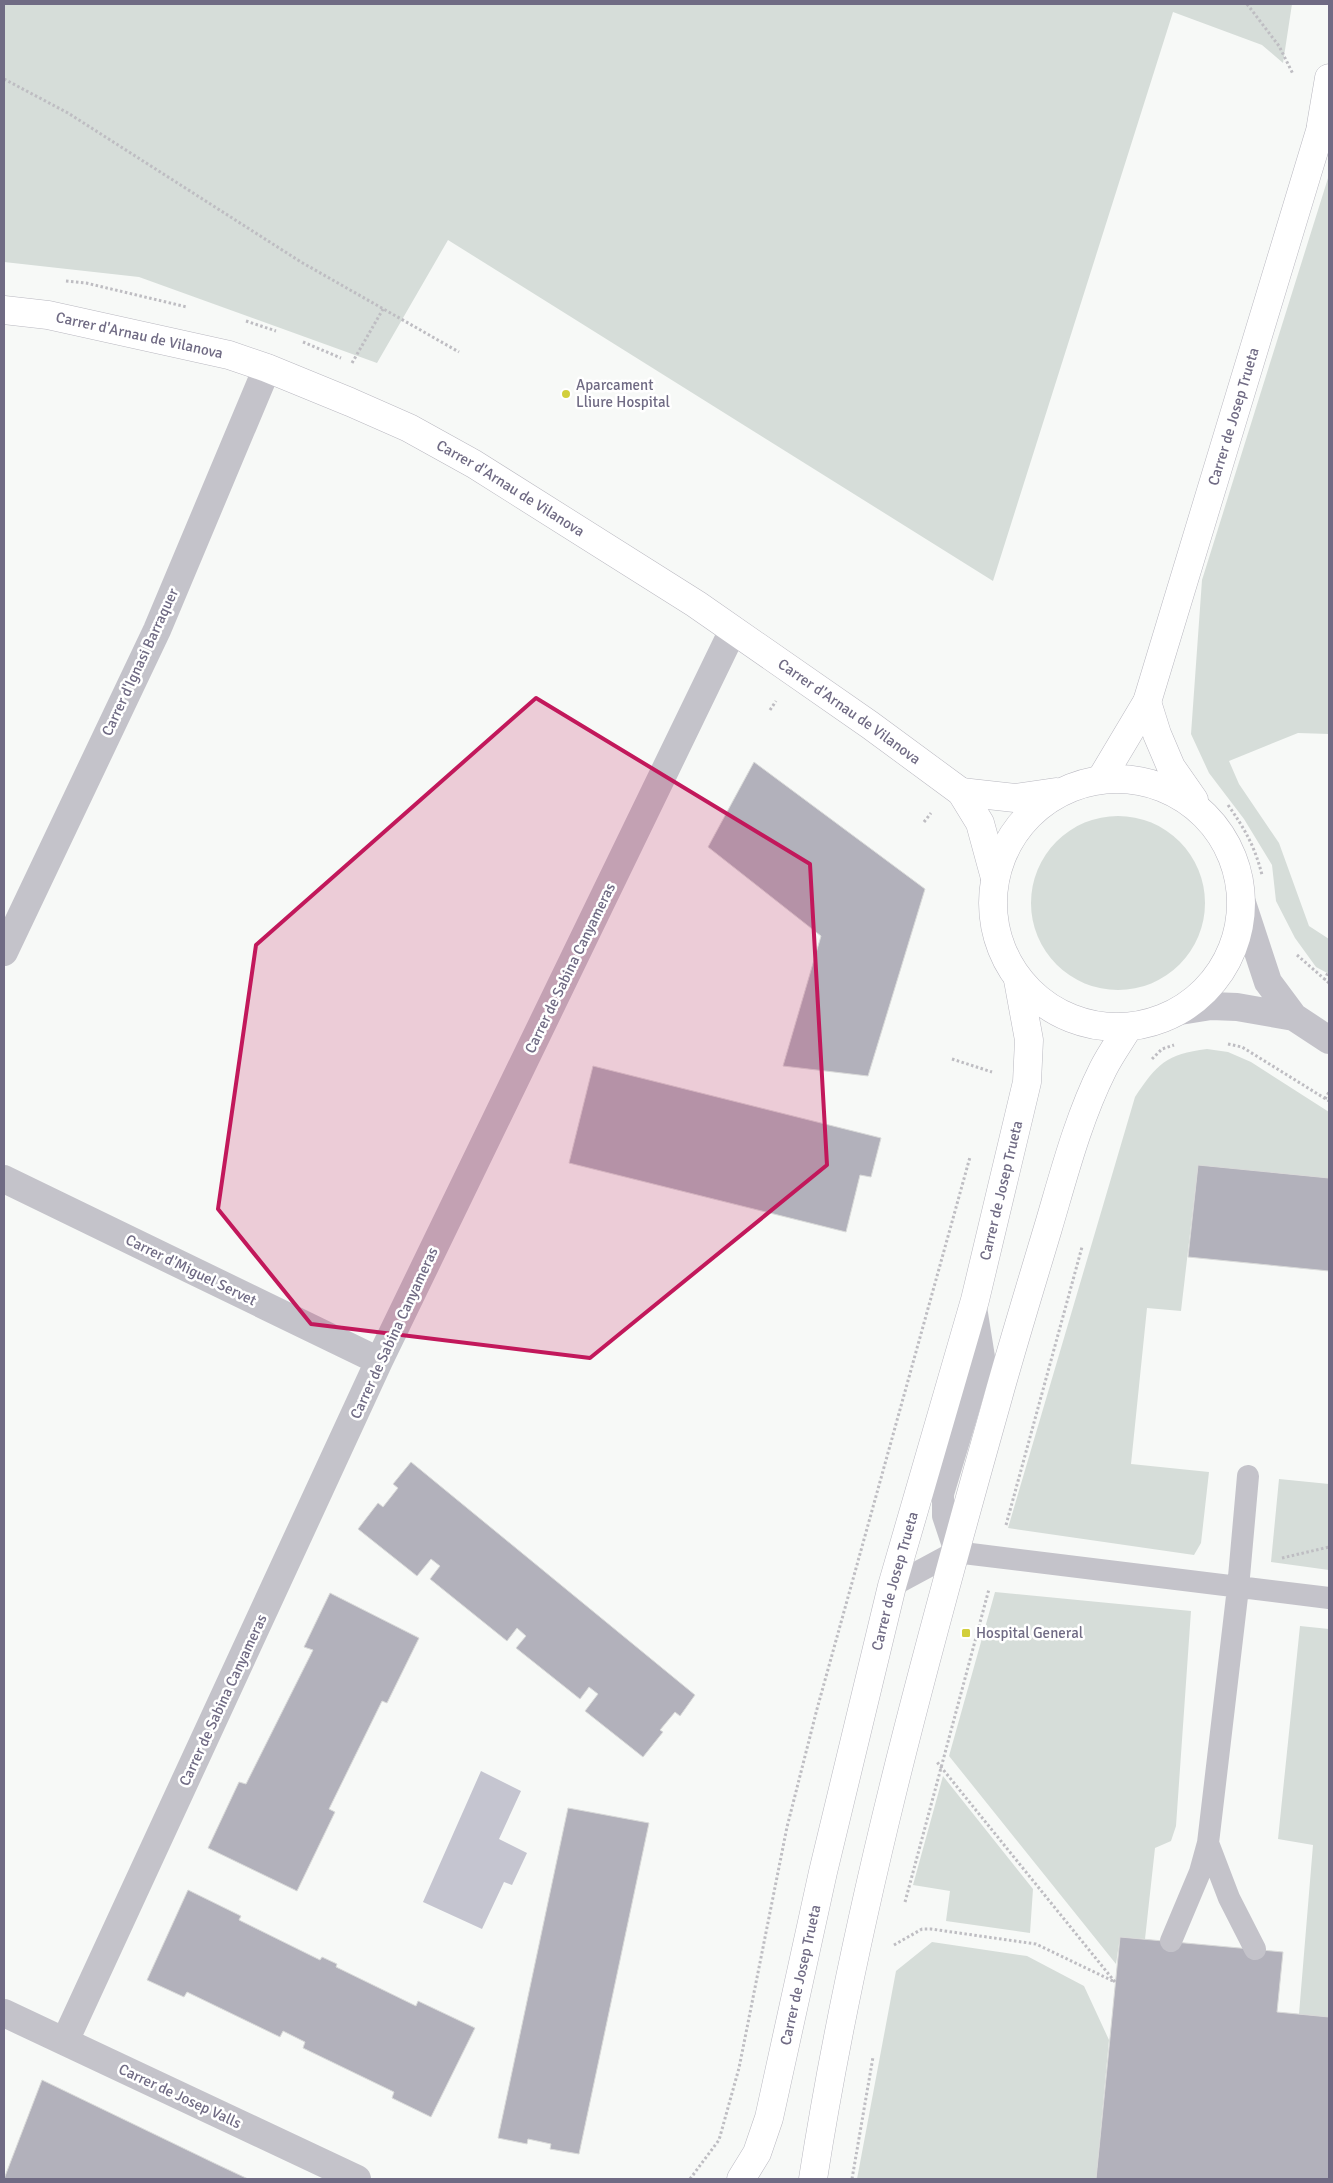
<svg xmlns="http://www.w3.org/2000/svg" width="1333" height="2183" font-family="Signika,sans-serif">
<style>
.green{fill:#d6ddd9}
.water{fill:#c5c5d0}
.building{fill:#b2b1bb;stroke:#d9dad9}
.lines{fill:none;stroke-linecap:round;stroke-linejoin:round}
.secondary-casing{stroke:#b9b8c0;stroke-width:29}
.path{stroke:#bebdc2;stroke-width:3;stroke-dasharray:2.5 2.5;stroke-linecap:butt}
.lane{stroke:#c4c3ca;stroke-width:22}
.street{stroke:#c4c3ca;stroke-width:28}
.secondary{stroke:#fff;stroke-width:28}
.marked{fill:#c2185b;fill-opacity:0.2;stroke:#c2185b;stroke-width:4;stroke-linejoin:round}
.poi-dot{fill:#d2cf3d;stroke:#fff;stroke-width:2}
.labels{text-anchor:middle;stroke-width:5;stroke-linejoin:round;paint-order:stroke}
.street-label{font-size:15px;fill:#706b84;stroke:#fff}
.poi-label{font-size:15px;fill:#706b84;stroke:#fff;text-anchor:start}
</style>
<rect width="100%" height="100%" fill="#f7f9f7"/>
<path class="green" d="M4,4h1288l-9,59 -21,-18 -89,-33 -180,569 -545,-341 -71,123 -238,-86 -135,-15z
M1329,175v559l-31,-1 -69,28 10,23 40,59 30,83 20,13v35l-13,-7 -21,-29 -19,-37 -4,-36 -28,-46 -35,-46 -18,-39 11,-154z
M1031 903a87 87 0 1 1 174 0a87 87 0 1 1-174 0Z
M1207,1049l21,3 23,10 78,50v66l-131,-13 -17,146 -34,-3 -16,156 78,8 -8,71 -7,12 -186,-27 127,-431c22,-33 31,-43 72,-48z
M1279,1479l50,5v86l-58,-8z
M995,1592l196,19 -15,215 -5,15 -16,7 -10,91 -25,-2 -4,27 -167,-208z
M1300,1626l29,3v388l-30,-3 14,-169 -35,-6z
M943,1776l90,113 -3,44 -84,-12 4,-30 -37,-6z
M932,1942l95,14 57,30 25,54 -13,139h-239l39,-208z"/>
<path class="water" d="M481,1771l40,20 -22,48 28,14 -15,32 -8,-3 -22,47 -59,-27z"/>
<path class="building" d="M754,762l171,127 -57,187 -85,-10 38,-130 -113,-89z
M593,1066l288,72 -10,39 -11,-2 -14,57 -277,-69z
M1198,1165l131,13v93l-141,-14z
M411,1462l284,233 -15,21 -5,-4 -15,18 3,2 -20,25 -58,-46 13,-17 -9,-7 -9,12 -64,-51 10,-12 -9,-8 -10,13 -77,-62 10,-13 -9,-7 -14,17 -59,-47 20,-26 5,4 15,-19 -5,-4z
M330,1593l89,45 -32,65 -5,-2 -53,108 6,3 -38,79 -89,-43 31,-66 7,2 67,-134 -9,-3z
M568,1808l81,15 -70,331 -29,-5 1,-5 -23,-5 -1,5 -29,-6z
M188,1890l53,26 -2,4 81,40 2,-3 15,7 -1,3 80,39 2,-5 57,27 -44,89 -39,-19 2,-6 -91,-44 2,-6 -22,-11 -3,6 -93,-45 -3,5 -37,-17z
M1120,1937l163,15 -6,60 52,5v162h-233z
M42,2080l172,83 34,16h-244z"/>
<g class="lines">
<g class="secondary-casing">
<g id="secondary">
<path d="M1321,125l8,-47"/>
<path id="s1" d="M4,310l44,5 181,40 38,13 83,34 59,26 65,36 222,140 174,121 91,67 19,31 15,55"/>
<path d="M1147,702l10,32 14,33 23,33"/>
<circle cx="1117" cy="903" r="124"/>
<path id="s2" d="M1101,779l46,-77 173,-571 9,-24"/>
<path d="M961,792l54,6 41,-6"/>
<path id="s3" d="M741,2179l16,-26 12,-35 54,-246 69,-286 83,-286 52,-218 2,-42 -11,-60"/>
<path d="M813,2179c41,-263 112,-522 184,-778 16,-58 34,-116 51,-173 16,-54 30,-109 55,-159 7,-14 17,-28 25,-41"/>
</g>
</g>
<path class="path" d="M1247,4l32,42 14,28
M4,79l64,34 233,149 158,90
M66,281l20,2 101,24
M246,321l30,10
M303,342l38,16
M352,363l31,-54
M770,710l6,-9
M1228,805c17,24 27,42 34,70
M924,822l7,-9
M1297,955l32,28
M1324,980l5,-9
M1228,1044l14,3 87,54
M952,1059l40,13
M1152,1059l10,-10 12,-4
M1325,1099l4,-7
M1006,1525l76,-278
M1282,1558l47,-11
M905,1902l84,-313
M894,1945l28,-16h9l105,15 79,38 -178,-220
M690,2179l29,-39 20,-72 48,-241 30,-118 153,-552
M852,2179l21,-122"/>
<path class="lane" d="M955,1552l-12,-36v-22l41,-137 -9,-56
M892,1586l63,-34 374,46
M1208,1843l21,55 26,51
M1171,1941l29,-69 8,-29 30,-255 10,-112"/>
<path class="street" d="M1242,903l26,79 26,35 35,23
M4,952l153,-322 110,-262
M1180,1011l31,-5 26,1 57,10
M4,1179l375,182
M4,2013l353,166
M65,2041l314,-680 354,-731"/>
<use href="#secondary" class="secondary"/>
</g>
<path class="marked" d="M536,698l274,166 17,301 -237,193 -279,-34 -93,-115 38,-264z"/>
<g class="poi-dot">
<circle cx="566" cy="394" r="5"/>
<rect x="961" y="1628" width="10" height="10" rx="2.5"/>
</g>
<g class="labels">
<g class="street-label">
<text dy="5" stroke="none"><textPath href="#s1" startOffset="138">Carrer d'Arnau de Vilanova</textPath></text>
<text dy="5" stroke="none"><textPath href="#s2" startOffset="388">Carrer de Josep Trueta</textPath></text>
<text dy="5" stroke="none"><textPath href="#s1" startOffset="542">Carrer d'Arnau de Vilanova</textPath></text>
<text transform="translate(140 662) rotate(-65)" y="5">Carrer d'Ignasi Barraquer</text>
<text dy="5" stroke="none"><textPath href="#s1" startOffset="948">Carrer d'Arnau de Vilanova</textPath></text>
<text transform="translate(570 968) rotate(-64)" y="5">Carrer de Sabina Canyameras</text>
<text dy="5" stroke="none"><textPath href="#s3" startOffset="1024">Carrer de Josep Trueta</textPath></text>
<text transform="translate(191 1270) rotate(26)" y="5">Carrer d'Miguel Servet</text>
<text transform="translate(394 1333) rotate(-65)" y="5">Carrer de Sabina Canyameras</text>
<text dy="5" stroke="none"><textPath href="#s3" startOffset="619">Carrer de Josep Trueta</textPath></text>
<text transform="translate(223 1700) rotate(-65)" y="5">Carrer de Sabina Canyameras</text>
<text dy="5" stroke="none"><textPath href="#s3" startOffset="214">Carrer de Josep Trueta</textPath></text>
<text transform="translate(180 2096) rotate(25)" y="5">Carrer de Josep Valls</text>
</g>
<g class="poi-label">
<text x="576" y="390">Aparcament<tspan x="576" dy="17">Lliure Hospital</tspan></text>
<text x="976" y="1638">Hospital General</text>
</g>
</g>
<rect width="1333" height="2183" fill="none" stroke="#706b84" stroke-width="10"/>
</svg>
